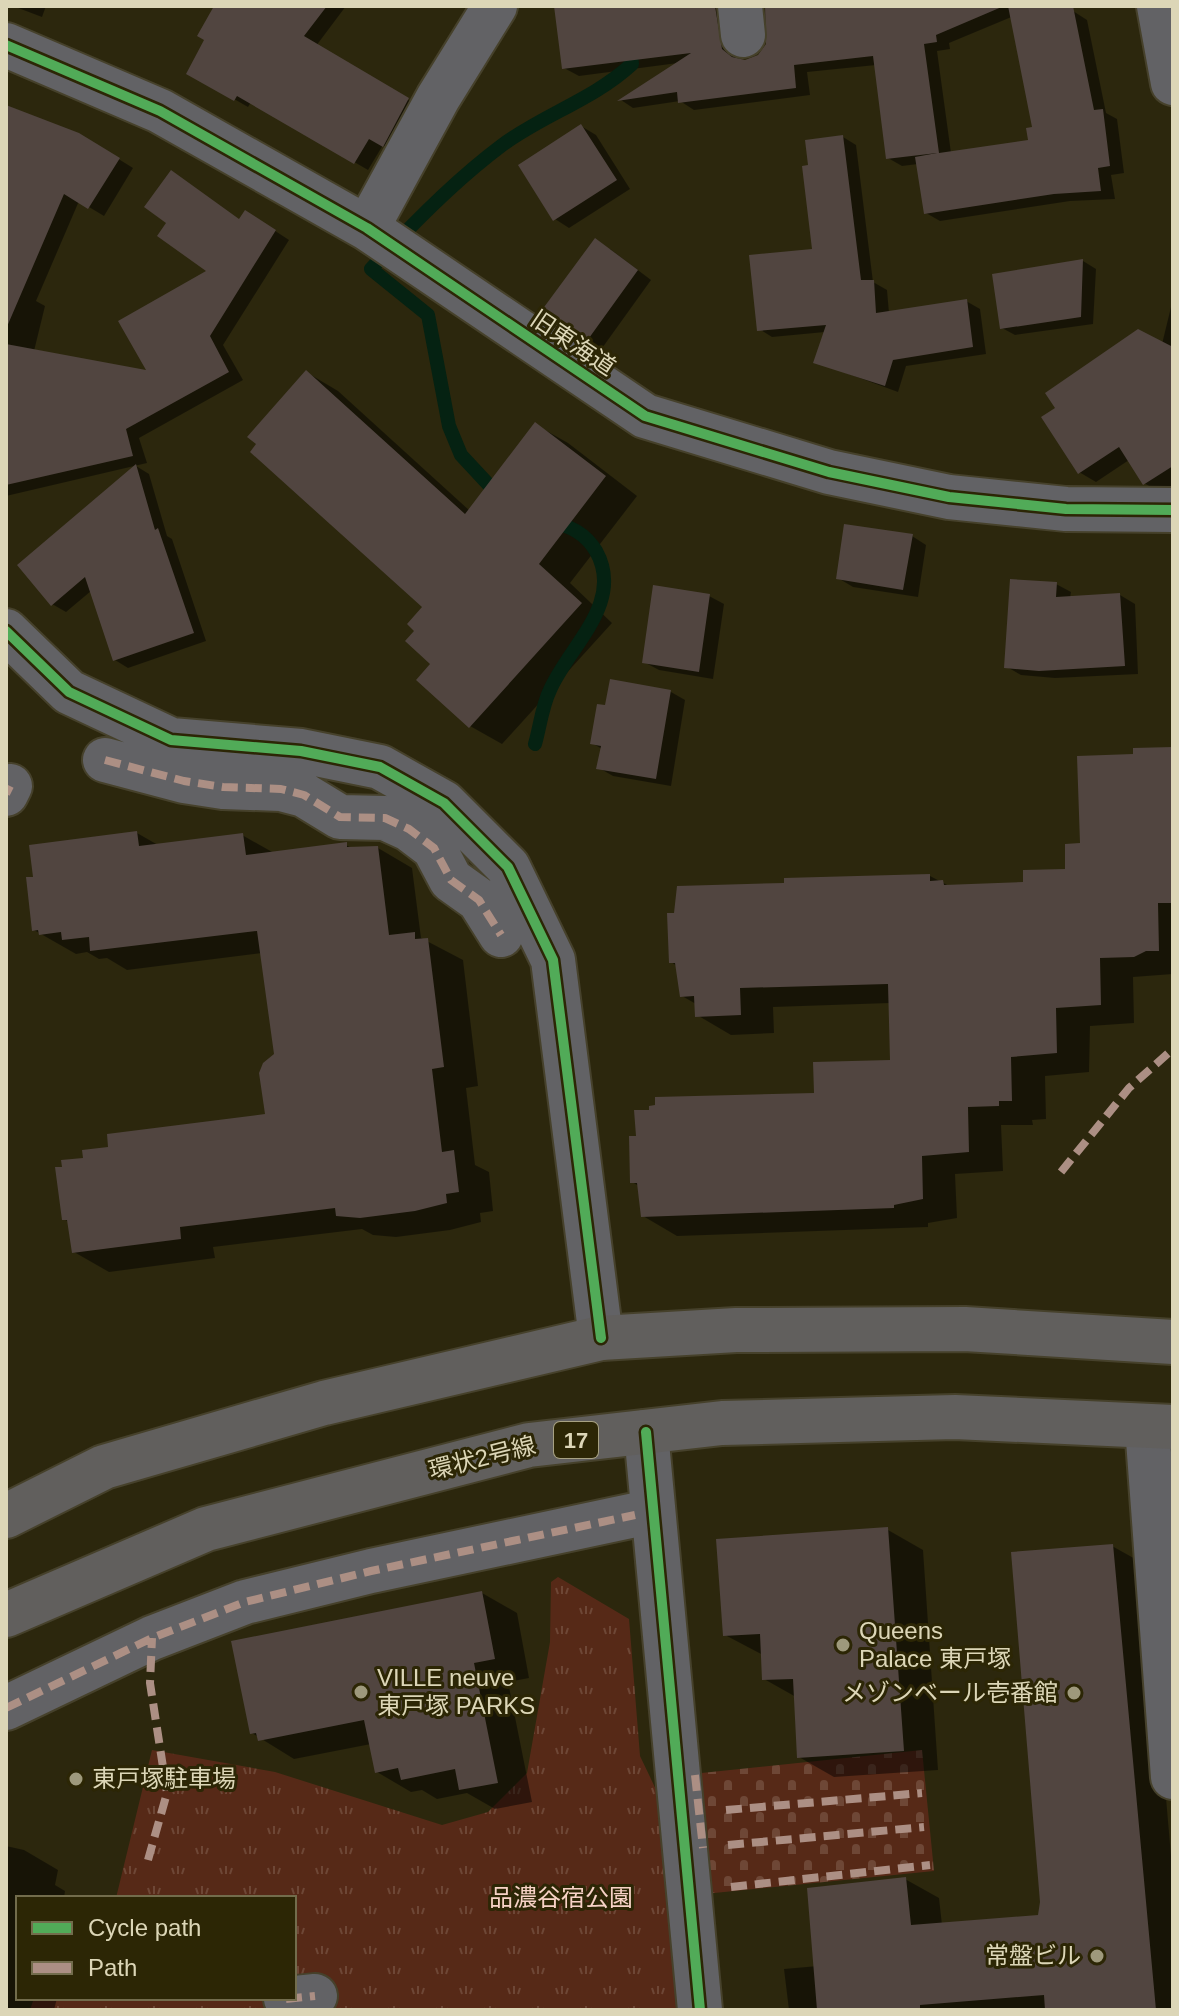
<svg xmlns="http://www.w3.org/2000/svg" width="1179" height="2016" font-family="Arial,'Noto Sans JP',sans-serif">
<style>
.cemetery{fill:url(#cemetery-stones)}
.park{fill:url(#park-tufts)}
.shadow{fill:#0007}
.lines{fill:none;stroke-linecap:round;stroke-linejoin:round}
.stream{stroke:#052212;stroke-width:14}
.building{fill:#514540}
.street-casing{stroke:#46412b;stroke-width:48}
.primary-casing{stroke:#46412b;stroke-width:48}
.street{stroke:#626265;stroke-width:44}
.primary{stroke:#615f5d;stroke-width:44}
.quiet{stroke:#ac8f84;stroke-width:8;stroke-dasharray:16 8;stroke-linecap:butt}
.cycleway-casing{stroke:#2c2605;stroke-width:15}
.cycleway{stroke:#51ab58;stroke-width:10}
.poi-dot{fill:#9e997c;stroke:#2c2605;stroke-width:3}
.labels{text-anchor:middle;stroke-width:6;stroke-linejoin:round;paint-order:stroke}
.shield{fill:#2c2605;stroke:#a7a182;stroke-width:2}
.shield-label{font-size:22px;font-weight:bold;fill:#dcd6b7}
.street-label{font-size:24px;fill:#dcd6b7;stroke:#2c2605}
.poi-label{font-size:24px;fill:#dcd6b7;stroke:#2c2605;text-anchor:start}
.park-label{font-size:24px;fill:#f7d2c6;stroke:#2c2605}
</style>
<defs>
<pattern id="cemetery-stones" width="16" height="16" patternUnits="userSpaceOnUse" patternTransform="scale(2)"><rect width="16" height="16" fill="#562917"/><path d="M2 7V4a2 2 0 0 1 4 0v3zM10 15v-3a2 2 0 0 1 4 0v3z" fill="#6e4736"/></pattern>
<pattern id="park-tufts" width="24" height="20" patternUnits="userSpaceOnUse" patternTransform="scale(2)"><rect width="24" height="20" fill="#562917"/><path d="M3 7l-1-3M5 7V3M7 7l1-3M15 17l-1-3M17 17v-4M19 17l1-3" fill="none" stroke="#6e4736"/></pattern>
</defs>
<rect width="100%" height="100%" fill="#2c270d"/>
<path class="cemetery" d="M922,1750l12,121 -230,23 -12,-120z"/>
<path class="park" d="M558,1577l71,42 11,137 21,44 27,210h-658l4,-12h260v-100h-178l36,-148 123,22 167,53 46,-13 39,-39 23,-131 1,-60z"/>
<path class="shadow" d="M13,6h33l-4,11z
M216,6h130l-30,40 106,62 -25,45 -14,-8 -15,25 -117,-68 -3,5 -59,-34 18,-33z
M579,6h152l-2,11 7,42 9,3 13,-5 9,-10 -2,-41h273l-89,37 1,6 -13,2 14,102 79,-12 43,-130 14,9 19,93 11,6 7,54 -13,2 4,24 -45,2 -130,20 -14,-8 -8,-49 -16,2 -14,-8 -12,-93 -69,7 3,23 -116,15 -14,-9 -47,7 -12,-8 57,-37 -99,13 -15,-8z
M6,107l90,38 37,23 -29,48 -25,-15 -43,100 9,5 -11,45 116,22 60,-102 50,-50 29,19 -66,105 20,35 -104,58 8,25 -141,33z
M581,126l15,9 34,54 -61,39 -14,-9z
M843,137l13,8 17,137 14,8 2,23 77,-12 14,8 6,45 -80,12 -8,26 -82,-30 9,-30 -53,5 -13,-8 55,-78 -4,-84z
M610,249l41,31 -51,71 -15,-8z
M1083,261l13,8 -3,55 -78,11 -13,-7 -8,-52z
M1172,303l1,183 -12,7 -17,-10 -15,-23 -33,22 -17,-10 83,-128z
M306,372l32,19 132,120 66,-86 32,18 69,53 -67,87 42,40 -110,121 -32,-18 -37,-62 -16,-33 8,-24z
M136,466l13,8 18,62 5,3 34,102 -78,27 -13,-8 -24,-69 -25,21 -14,-8z
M912,536l14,9 -8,52 -65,-10 -15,-9z
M1056,584l15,8 -1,6 50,-3 15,9 3,70 -83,4 -34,-3 -14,-8z
M709,596l15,8 -11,75 -54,-9 -15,-8z
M612,681l59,11 14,8 -14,86 -58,-10 -14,-8 3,-19 -10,-6 15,-36z
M1173,765v209l-40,3 1,46 -44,3 -1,46 -44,4 1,43 -14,1 1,5h-32l2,46 -48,3 2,44 -29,5v4l-251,9 -34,-20 -4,-30 -7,-4 260,-120 -2,-59 -117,4 1,26 -43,2 -34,-20 -1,-11 -14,-8 -5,-30 -6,-4 115,-77 144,-9 21,11 74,-3 42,-13 15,-26z
M137,833l21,12 84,-10 32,18 72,-8 7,4 25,-1 34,20 9,70 42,22 15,126 -12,2 9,77 14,7 4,39 -13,2 1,9 -31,8 -54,7 -23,-2 -11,-6 -149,18 2,11 -106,14 -35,-20 -4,-29 -6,-4 21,-59 182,-44 9,-61 -14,-102 -135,17 -20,-12 -8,1 -12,-7 -11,2 -42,-24z
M888,1530l35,20 15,220 -104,7 -35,-20 -3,-60 -32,-18 -1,-24 -38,-20z
M1112,1546l34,19 27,314v131h-384l-5,-41 34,-3 87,-87 34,19 3,27 98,-8z
M482,1593l35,20 12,65 -21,4 24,120 -37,7 -28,-16 -30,6 -15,-9 -11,2 -34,-20 -6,-28 -77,15 -42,-26z
M6,1846l18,4 34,20 -3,15 10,6 -1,7h-46v100h39l-3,12h-48z"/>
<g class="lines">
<path class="stream" d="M501,498l-40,-43 -12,-29 -21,-111 -57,-46c40,-44 82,-87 130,-123 41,-31 92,-46 131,-82l-6,-58
M535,744c5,-17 7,-38 15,-54 19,-44 75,-87 46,-139 -11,-18 -26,-25 -45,-29"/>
</g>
<path class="building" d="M214,6h113l-23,30 105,62 -26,49 -14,-8 -15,25 -117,-68 -3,5 -48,-27 18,-34 -7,-4z
M554,6h161l7,43 10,8 13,3 13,-5 8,-11 -1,-38h239l-68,29 1,7 -13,2 15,109 89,-13 -2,-12 6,-1 -24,-121h65l21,104 9,-1 7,57 -12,2 3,23 -47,3 -130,20 -9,-57 22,-4 -51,6 -13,-103 -79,9 2,23 -118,15 -1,-11 -60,9 74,-48 -129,16z
M6,105l73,28 41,25 -32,51 -24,-15 -58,135z
M581,124l36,56 -64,41 -35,-56z
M843,135l18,145h13l2,33 91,-14 6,48 -80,13 -8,26 -72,-23 13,-38 -69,6 -8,-76 63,-6 -10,-83 6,-1 -3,-25z
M171,170l68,49 6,-9 31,20 -66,106 19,36 -103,57 7,27 -127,29v-141l140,26 -28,-49 88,-50 -49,-35 9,-13 -22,-16z
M595,238l43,32 -54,75 -45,-31z
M1083,259l-2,58 -81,12 -8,-55z
M1138,329l35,18v119l-30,19 -24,-38 -41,27 -37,-57 14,-9 -10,-15z
M306,370l159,144 70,-92 71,54 -67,88 43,39 -113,125 -53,-48 14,-16 -25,-23 9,-10 -7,-7 15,-17 -172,-155 6,-8 -9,-7z
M136,464l19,66 3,-2 36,105 -81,28 -28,-84 -34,29 -34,-41z
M844,524l69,10 -10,56 -67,-11z
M1010,579l47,3 -1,15 64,-4 5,73 -86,5 -35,-3z
M653,585l57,9 -11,78 -57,-9z
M610,679l61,11 -15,89 -60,-10 5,-23 -11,-2 7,-40 8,1z
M1173,747v156h-15l1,48h-13l-12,6 -34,1 1,47 -45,3 1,45 -46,4 1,44h-13v5l-31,1 1,45 -47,4 1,43 -29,6v3l-253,9 -4,-34h-7l-1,-47h7l-2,-26h15v-4l6,-1v-8l159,-4 -1,-31 77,-2 -2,-76 -148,4 1,27 -46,2 -1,-21 -14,1 -5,-34h-6l-2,-50h7l3,-27 107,-3v-5l146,-4v7l13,-1 1,5 79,-3v-12l42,-1v-25l15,-1 -3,-87 56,-2v-6z
M137,831l2,15 104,-13 3,22 101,-13v5l31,-1 11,89 26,-3v7l13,-1 16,129 -12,2 10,83 12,-2 5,42 -13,2 1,9 -32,8 -55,7 -24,-2 -1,-8 -155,19 1,12 -109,14 -5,-33h-5l-7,-53h7l-1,-7 22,-2 -1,-8 26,-3 -1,-13 158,-20 -6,-41 4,-10 11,-9 -17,-123 -167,20 -1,-14 -27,3 -1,-8 -22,3 -1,-5 -6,1 -6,-54h7l-4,-32z
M888,1527l16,224 -107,7 -4,-79 -31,1 -2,-46 -37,2 -7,-97z
M1113,1544l43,466h-111l-1,-15 -124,10v5h-103l-10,-122 99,-11 5,48 127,-10 2,-13 -29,-350z
M482,1591l13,68 -21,4 24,120 -39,7 -4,-21 -54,11 -3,-12 -23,5 -11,-53 -106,21 -2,-8 -6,1 -19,-93z"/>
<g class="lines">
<g class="street-casing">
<path id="street" d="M740,6l3,29
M1159,6l14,77
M6,45l154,66 207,117 278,188 184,56 120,25 117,12 107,1
M367,228l71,-130 57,-92
M6,631l63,61 102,48 130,11 79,16 64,36 64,64 45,93 48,378
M105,760l79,21 39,6 58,2 23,6 36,22 45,1 24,11 25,19 17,32 28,20 22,35
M6,794l4,-8
M1147,1426l26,351
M646,1432l54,578
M6,1708l146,-70 93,-36 126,-31 264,-56
M286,1999l29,-3"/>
</g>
<g class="primary-casing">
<path id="primary" d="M6,1516l98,-49 220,-64 277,-65 135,-8 229,-1 208,13
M6,1615l200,-86 323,-84 193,-22 233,-6 218,10"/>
</g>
<use href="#street" class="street"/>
<use href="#primary" class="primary"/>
<path class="quiet" d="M105,760l79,21 39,6 58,2 23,6 36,22 45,1 24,11 25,19 17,32 28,20 22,35
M6,794l4,-8
M1061,1172l68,-84 44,-39
M6,1708l146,-70 93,-36 126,-31 264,-56
M695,1775l8,73
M726,1810l196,-17
M728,1845l196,-18
M148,1860l19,-67 -17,-110 2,-45
M731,1887l199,-22
M286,1999l29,-3"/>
<g class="cycleway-casing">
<path id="cycleway" d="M6,45l154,66 207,117 278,188 184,56 120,25 117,12 107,1
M6,631l63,61 102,48 130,11 79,16 64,36 64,64 45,93 48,378
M646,1432l54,578"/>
</g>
<use href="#cycleway" class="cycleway"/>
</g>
<g class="poi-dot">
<circle cx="843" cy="1645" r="8"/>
<circle cx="361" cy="1692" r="8"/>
<circle cx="1074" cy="1693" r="8"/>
<circle cx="76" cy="1779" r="8"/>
<circle cx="1097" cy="1956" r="8"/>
</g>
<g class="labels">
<rect class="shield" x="554" y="1422" width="44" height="36" rx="6"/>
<g class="shield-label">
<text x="576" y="1448">17</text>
</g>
<g class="street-label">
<text transform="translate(573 343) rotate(34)" y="8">旧東海道</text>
<text transform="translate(482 1458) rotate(-14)" y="8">環状2号線</text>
</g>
<g class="poi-label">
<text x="859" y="1639">Queens<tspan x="859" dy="28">Palace 東戸塚</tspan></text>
<text x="377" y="1686">VILLE neuve<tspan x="377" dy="28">東戸塚 PARKS</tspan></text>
<text x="1058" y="1701" text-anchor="end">メゾンベール壱番館</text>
<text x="92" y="1787">東戸塚駐車場</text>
<text x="1081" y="1964" text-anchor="end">常盤ビル</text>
</g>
<g class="park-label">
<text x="561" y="1906">品濃谷宿公園</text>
</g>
</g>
<rect width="1179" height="2016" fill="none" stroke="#dcd6b7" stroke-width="16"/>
<rect x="16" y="1896" width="280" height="104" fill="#2c2605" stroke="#726c4c" stroke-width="2"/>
<rect x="32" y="1922" width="40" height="12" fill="#51ab58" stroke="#726c4c" stroke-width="2"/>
<text x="88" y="1936" font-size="24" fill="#dcd6b7">Cycle path</text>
<rect x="32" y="1962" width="40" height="12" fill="#ac8f84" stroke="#726c4c" stroke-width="2"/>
<text x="88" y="1976" font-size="24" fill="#dcd6b7">Path</text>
</svg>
